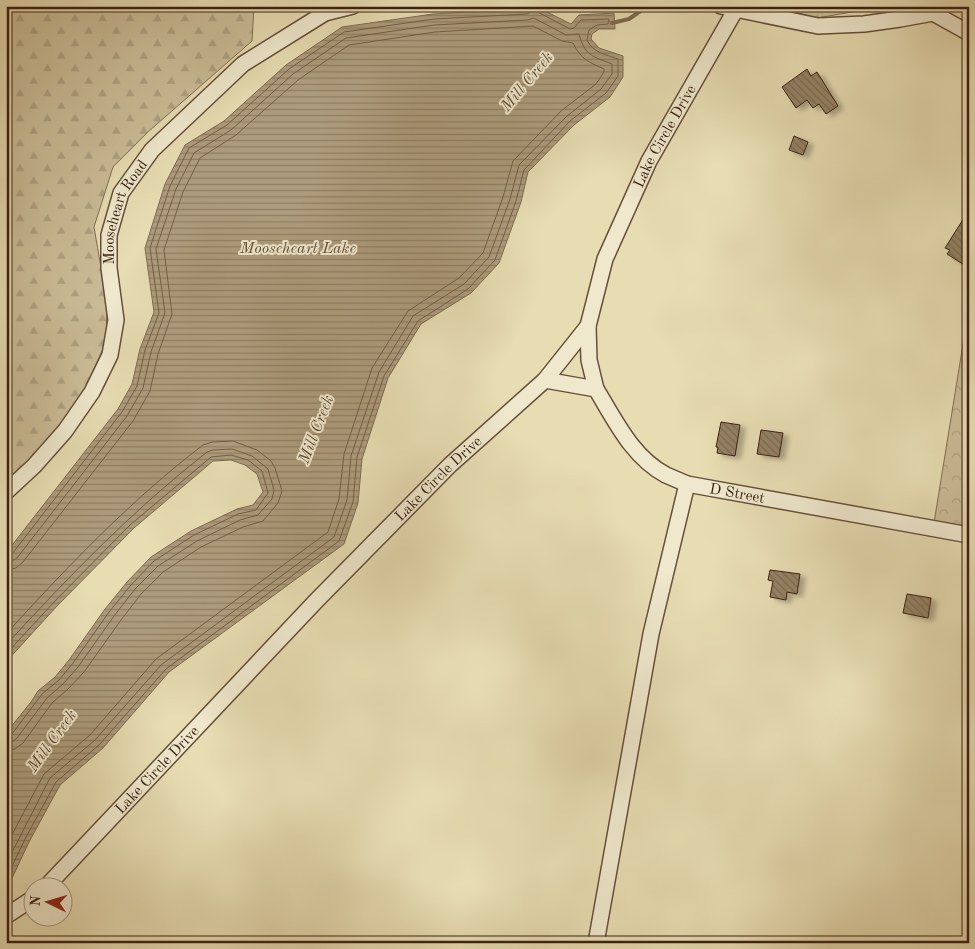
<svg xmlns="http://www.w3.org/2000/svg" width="975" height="949" font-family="'Old Standard TT',serif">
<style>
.forest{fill:url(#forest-firs);stroke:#826e54}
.park{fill:url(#park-crowns);stroke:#826e54}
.water{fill:url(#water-rules);stroke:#7f6b52}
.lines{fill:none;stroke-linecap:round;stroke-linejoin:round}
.shore{stroke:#745e47;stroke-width:1}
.stream{stroke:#7f6b52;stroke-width:4}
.building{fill:url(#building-back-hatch);stroke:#3b2112;filter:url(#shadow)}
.minor-casing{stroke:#66503a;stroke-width:18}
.minor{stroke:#efe8cd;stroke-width:15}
.labels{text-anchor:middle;stroke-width:4;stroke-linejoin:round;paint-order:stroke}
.street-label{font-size:15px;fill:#3b2112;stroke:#efe8cd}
.water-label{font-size:16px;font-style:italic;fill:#634c37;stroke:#efe8cd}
</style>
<defs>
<pattern id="forest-firs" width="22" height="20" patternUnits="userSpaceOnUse" patternTransform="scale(1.25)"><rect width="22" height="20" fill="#cabc97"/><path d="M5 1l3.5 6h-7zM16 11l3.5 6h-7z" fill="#aea181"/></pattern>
<pattern id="park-crowns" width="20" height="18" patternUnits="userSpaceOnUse" patternTransform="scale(1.25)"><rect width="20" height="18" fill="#cabc97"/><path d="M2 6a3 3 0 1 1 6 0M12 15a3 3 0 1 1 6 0" fill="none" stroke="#aea181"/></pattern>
<pattern id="water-rules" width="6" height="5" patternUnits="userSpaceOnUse" patternTransform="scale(1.25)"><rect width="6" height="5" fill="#ad9c7c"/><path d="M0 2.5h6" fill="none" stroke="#8e7f64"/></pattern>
<pattern id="building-back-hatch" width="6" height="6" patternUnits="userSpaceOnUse" patternTransform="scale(1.25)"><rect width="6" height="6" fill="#948265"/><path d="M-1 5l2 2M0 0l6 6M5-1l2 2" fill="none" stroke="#7a6a52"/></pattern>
<filter id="shadow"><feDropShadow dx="5.5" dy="3" stdDeviation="2.5" flood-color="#0004"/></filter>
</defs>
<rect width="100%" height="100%" fill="#e7dcb2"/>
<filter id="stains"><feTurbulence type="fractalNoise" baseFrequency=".004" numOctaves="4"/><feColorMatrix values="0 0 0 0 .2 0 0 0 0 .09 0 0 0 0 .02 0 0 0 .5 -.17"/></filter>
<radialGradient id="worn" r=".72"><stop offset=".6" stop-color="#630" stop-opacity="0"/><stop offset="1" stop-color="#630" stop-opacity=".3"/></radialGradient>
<path class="forest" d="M6,6h248l-2,35 -103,90 -36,36 -19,60 13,75 -1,40 -22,49 -33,47 -45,49z
M772,6h115l-70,12z"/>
<path class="park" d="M964,338l5,1v196l-36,-6z"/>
<path class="water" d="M539,8l32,16 8,-9 35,-2 1,16h-16l-7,5 -1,5 8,9 24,8v21l-13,20 -36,28 -46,47 -7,30 -22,61 -28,30 -50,31 -33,54 -26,81 -4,44 -14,41 -175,128 -66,76 -43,37 -31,57 -23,49v-158l25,-31 7,-11 17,-14 14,-17 36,-51 22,-27 24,-25 40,-26 46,-22 16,-4 10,-13 -6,-18 -12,-9 -14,-5 -18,1 -79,67 -77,78 -51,56v-109l112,-144 14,-25 8,-35 14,-37 -9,-64 20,-64 20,-39 39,-24 62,-56 56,-38 91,-13z"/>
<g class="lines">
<path class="shore" d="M6,556l6,-2 110,-142 15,-26 8,-36 14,-37 -9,-65 20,-62 19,-38 38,-23 62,-56 55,-37 90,-13 93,-5 7,-4 36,19 4,-1 7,-8 28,-1 -1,5 -11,1 -8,5 -2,10c6,13 18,14 31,19v17l-12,17 -36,28 -46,49 -8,31 -21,59 -27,29 -50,32 -34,55 -27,81 -4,45 -14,39 -173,128 -67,76 -43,37 -31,57 -19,40
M6,562l6,-1 5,-3 110,-142 16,-28 8,-36 14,-39 -9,-64 20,-60 18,-36 37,-23 62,-56 53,-36 88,-13 93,-5 7,-2 32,17 13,-1c6,22 13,22 33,30v10l-11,15 -35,28 -47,48 -9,34 -21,58 -25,27 -51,32 -34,56 -28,84 -4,44 -13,37 -173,128 -66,75 -45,38 -44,86
M6,570l10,-2 7,-6 110,-141 17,-30 8,-37 14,-40 -8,-64 19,-58 17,-34 36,-23 62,-55 51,-35 86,-13 98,-6 29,15 11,2c8,16 15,19 31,26v3l-8,12 -35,27 -48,50 -10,36 -20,56 -24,25 -51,33 -36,57 -28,86 -5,45 -11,33 -172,127 -66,76 -46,39 -38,72
M6,634c61,-67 125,-134 197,-189l9,-3 21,-1 24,9 14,11 4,7 7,23 -4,12 -15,18 -20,6 -42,20 -38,25 -22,22 -20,26 -37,52 -16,17 -16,14 -29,40 -8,6 -9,1
M6,645c63,-69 127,-135 201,-193l6,-2 19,-1 20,7 16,13 6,21 -2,9 -14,16 -18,5 -43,21 -39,25 -23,23 -21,27 -36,51 -15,17 -16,14 -30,40 -5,4h-6
M6,654l48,-52 76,-77 81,-68 20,-2 17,5 14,11 6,22 -12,17 -18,4 -44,21 -40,26 -23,24 -22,27 -36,51 -14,17 -17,14 -30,40 -6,2"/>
<path class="stream" d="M612,23l17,-4 13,-9v-4"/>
</g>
<path class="building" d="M807,69l4,7 6,-4 21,34 -12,8 -7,-10 -6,4 -6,-8 -11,8 -14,-21z
M794,136l14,6 -5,13 -14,-5z
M969,210v58l-22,-14 3,-4 -5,-2z
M721,422l19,3 -5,31 -18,-3 1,-6h-2z
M761,430l22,3 -4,24 -22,-3z
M770,570l30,4 -3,20 -10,-2 -1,8 -16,-3 3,-16 -5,-1z
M907,594l24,4 -3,20 -25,-5z"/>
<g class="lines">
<g class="minor-casing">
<g id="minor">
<path d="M721,6l97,20 46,-2 36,-5 33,-6 9,-7"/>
<path d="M933,13l36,20"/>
<path d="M588,326l1,34 7,29"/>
<path id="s1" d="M545,380l51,9c19,31 36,68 70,86 7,3 14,6 21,9l282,51"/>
<path id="s2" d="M6,492l28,-26 31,-35 27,-39 18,-37 6,-35 -7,-52v-33l12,-42 31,-43 91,-86 82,-51 28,-7"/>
<path id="s3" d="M47,886l269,-285 134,-136 95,-85 43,-54 17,-67 44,-98 87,-152"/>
<path d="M6,916l26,-17"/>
<path d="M596,943l55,-309 36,-150"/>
</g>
</g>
<use href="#minor" class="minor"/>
</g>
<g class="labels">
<g class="street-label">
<text dy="5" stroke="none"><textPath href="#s3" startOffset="985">Lake Circle Drive</textPath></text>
<text dy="5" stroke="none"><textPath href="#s2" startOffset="321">Mooseheart Road</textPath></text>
<text dy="5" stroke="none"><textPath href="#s3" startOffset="565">Lake Circle Drive</textPath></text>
<text dy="5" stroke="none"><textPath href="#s1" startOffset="238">D Street</textPath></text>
<text dy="5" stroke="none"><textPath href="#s3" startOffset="160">Lake Circle Drive</textPath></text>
</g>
<g class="water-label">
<text transform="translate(526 81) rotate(-50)" y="6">Mill Creek</text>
<text x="298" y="253">Mooseheart Lake</text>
<text transform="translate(315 429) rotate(-69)" y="6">Mill Creek</text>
<text transform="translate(51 740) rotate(-54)" y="6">Mill Creek</text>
</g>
</g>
<rect width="975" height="949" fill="none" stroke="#e7dcb2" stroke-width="25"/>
<rect x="8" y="8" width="960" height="934" fill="none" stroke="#3b2112" stroke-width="2.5"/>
<rect x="12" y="12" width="950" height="924" fill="none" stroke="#3b2112"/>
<g transform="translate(48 902) rotate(275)"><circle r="24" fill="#efe8cd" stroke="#a79882"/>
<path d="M0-4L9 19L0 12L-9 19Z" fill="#8f2418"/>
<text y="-8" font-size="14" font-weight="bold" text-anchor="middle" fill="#3b2112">N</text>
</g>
<rect width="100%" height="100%" filter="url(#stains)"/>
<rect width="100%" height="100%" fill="url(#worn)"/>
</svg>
